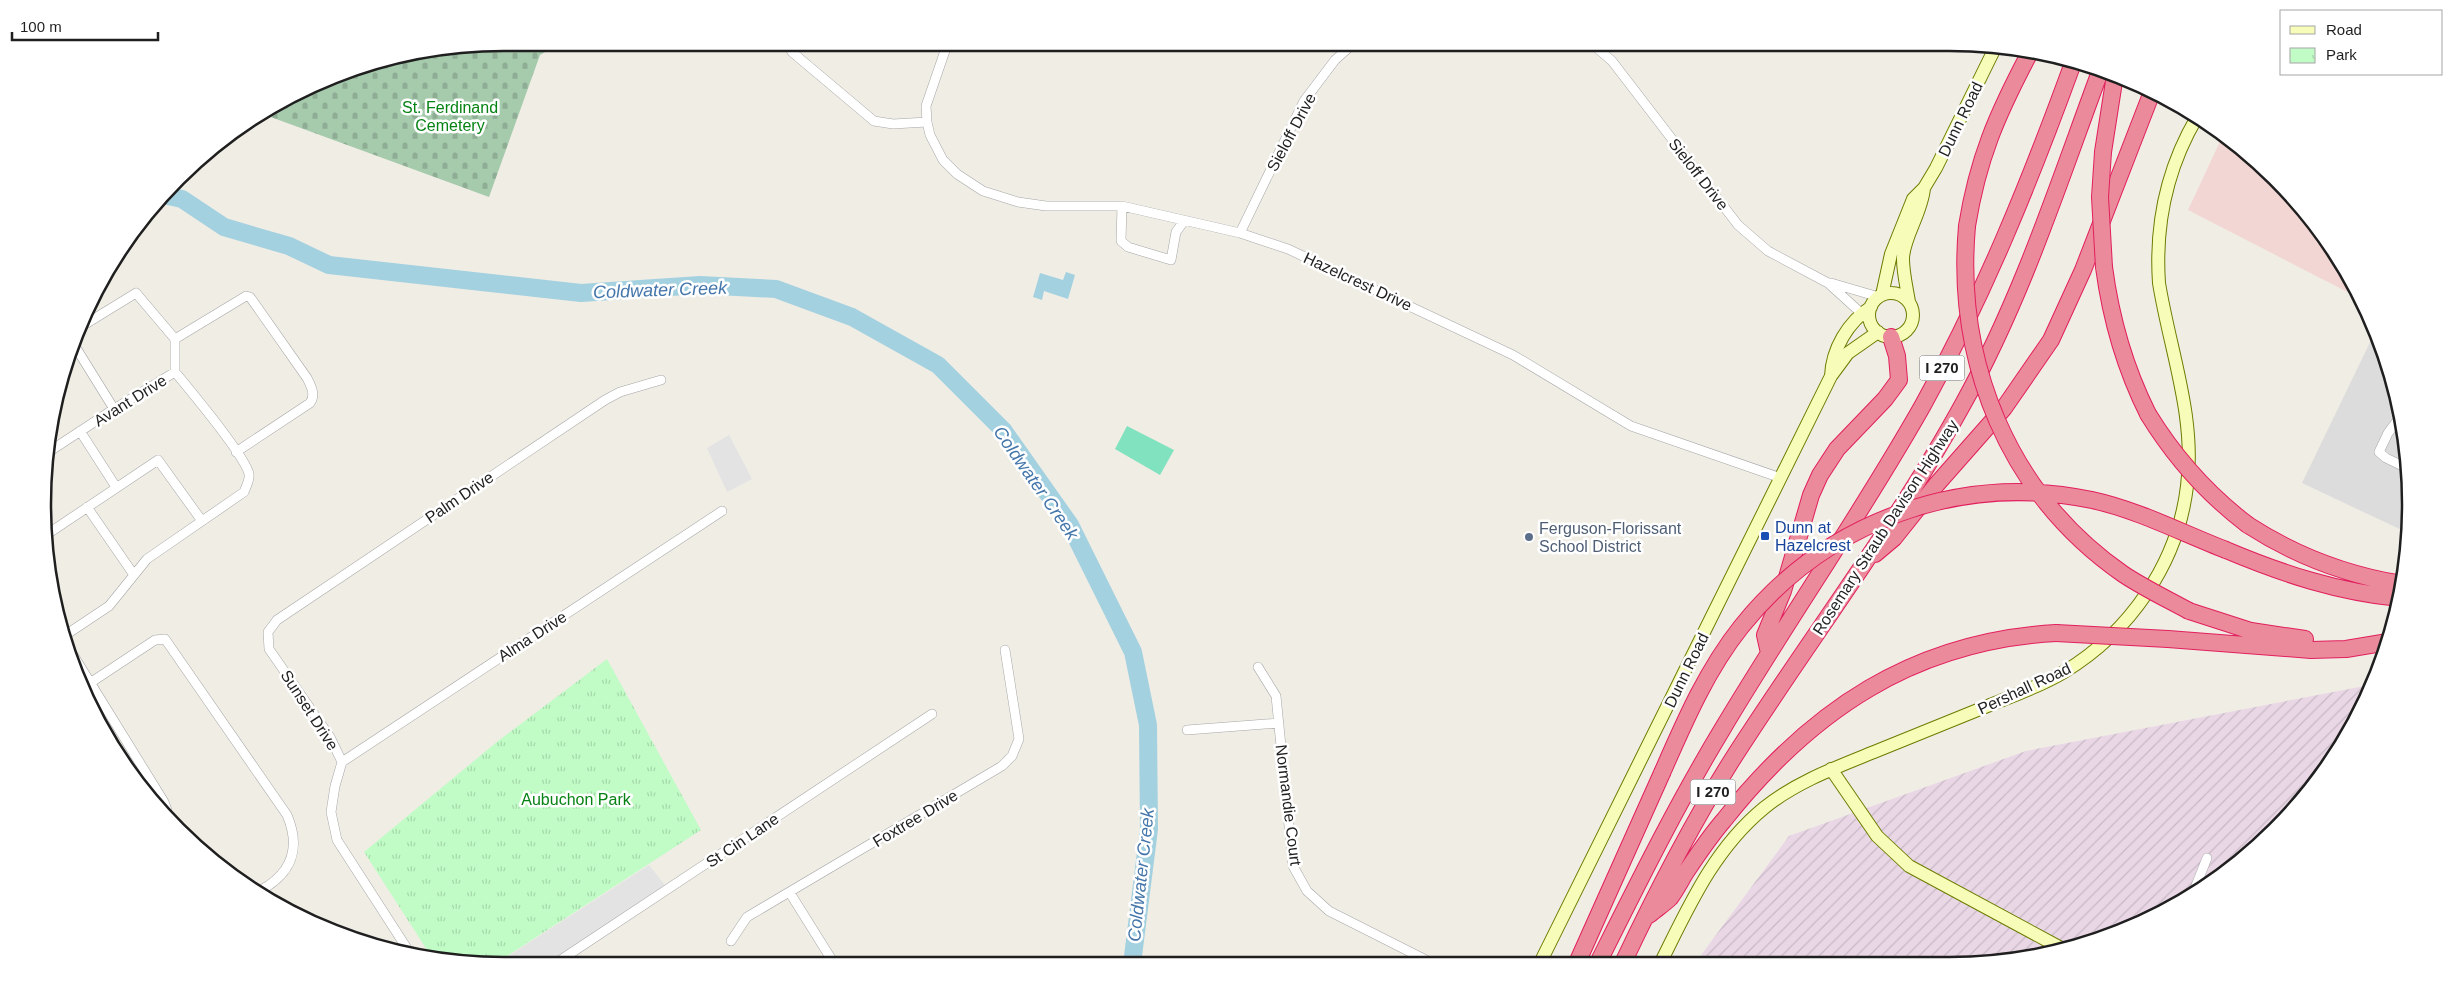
<svg xmlns="http://www.w3.org/2000/svg" width="2453" height="1008" font-family="Helvetica,sans-serif">
<style>
.residential{fill:#dddcdc}
.commercial{fill:#f2d6d4}
.industrial{fill:url(#industrial-furrows)}
.cemetery{fill:url(#cemetery-stones)}
.park{fill:url(#park-tufts)}
.pitch{fill:#80e2bf}
.parking{fill:#e3e3e3}
.water{fill:#a4d1e0}
.lines{fill:none;stroke-linecap:round;stroke-linejoin:round}
.river{stroke:#a4d1e0;stroke-width:18}
.street-casing{stroke:#a6a6a6;stroke-width:10}
.secondary-casing{stroke:#6c7c01;stroke-width:14}
.highway-casing{stroke:#e21f5d;stroke-width:18}
.street{stroke:#fff;stroke-width:9}
.secondary{stroke:#f7fcb8;stroke-width:12}
.highway{stroke:#ea8a9a;stroke-width:16}
.highway-bridge-casing{stroke:#e21f5d;stroke-width:18;stroke-linecap:butt}
.highway-bridge{stroke:#ea8a9a;stroke-width:16}
.transit-dot{fill:#1a4fb4;stroke:#fff;stroke-width:2}
.service-dot{fill:#5c6f8a;stroke:#fff;stroke-width:2}
.labels{text-anchor:middle;stroke-width:5;stroke-linejoin:round;paint-order:stroke}
.shield{fill:#fff;stroke:#626262;stroke-width:1}
.shield-label{font-size:15px;font-weight:bold;fill:#1f1f1f}
.park-label{font-size:16px;fill:#078315;stroke:#fff}
.street-label{font-size:16px;fill:#1f1f1f;stroke:#fff}
.transit-label{font-size:16px;fill:#164399;stroke:#fff;text-anchor:start}
.service-label{font-size:16px;fill:#4e5e75;stroke:#fff;text-anchor:start}
.water-label{font-size:18px;font-style:italic;fill:#4476ab;stroke:#fff}
.rim{fill:none;stroke:#1f1f1f;stroke-width:2.5}
</style>
<defs>
<pattern id="industrial-furrows" width="10" height="10" patternUnits="userSpaceOnUse" patternTransform="scale(1.25)"><rect width="10" height="10" fill="#ead7e6"/><path d="M-1 1l2-2M0 10L10 0M9 11l2-2" fill="none" stroke="#c8b8c5"/></pattern>
<pattern id="cemetery-stones" width="16" height="16" patternUnits="userSpaceOnUse" patternTransform="scale(1.25)"><rect width="16" height="16" fill="#a5caac"/><path d="M2 7V4a2 2 0 0 1 4 0v3zM10 15v-3a2 2 0 0 1 4 0v3z" fill="#8ead94"/></pattern>
<pattern id="park-tufts" width="24" height="20" patternUnits="userSpaceOnUse" patternTransform="scale(1.25)"><rect width="24" height="20" fill="#c1fcc7"/><path d="M3 7l-1-3M5 7V3M7 7l1-3M15 17l-1-3M17 17v-4M19 17l1-3" fill="none" stroke="#a5d8aa"/></pattern>
</defs>
<rect width="100%" height="100%" fill="#f0ede5"/>
<path class="residential" d="M2375,332l20,52 14,90 -1,59 -106,-50z"/>
<path class="commercial" d="M2223,135l30,22 62,66 48,77 -175,-90z"/>
<path class="industrial" d="M2370,685l-37,75 -80,91 -127,79 -116,32h-314l93,-126 237,-85z"/>
<path class="cemetery" d="M504,43h56l-20,12 -51,142 -221,-81 6,-12 81,-37z"/>
<path class="park" d="M607,659l94,171 -206,134 -66,-11 -65,-101 134,-111z"/>
<path class="pitch" d="M1127,426l47,24 -14,25 -45,-26z"/>
<path class="parking" d="M729,435l23,44 -25,13 -20,-44z
M649,865l19,24 -115,76 -57,-1z"/>
<path class="water" d="M1066,272l9,3 -7,24 -24,-8 -2,9 -9,-3 7,-24 23,7z"/>
<g class="lines">
<path class="river" d="M168,196l14,3 42,28 65,19 40,19 252,28 119,-8 76,4 76,28 86,48 65,65 67,95 63,127 15,73 1,104 -17,135"/>
<g class="street-casing">
<path id="street" d="M786,42l6,10 82,69 19,3 34,-2
M948,42l-22,64 1,16 3,13 13,25 14,14 26,17 35,11 28,4h76l118,27 48,16 225,106 118,71 150,52
M1590,42l22,19 126,164 30,26 60,32 43,39
M1122,206l-1,35 7,6 43,13 5,-28 8,-11
M1240,233l64,-132 31,-41 20,-18
M1831,283l48,14
M79,328l57,-35 39,46v33
M175,339l71,-43 4,1 57,81c4,8 9,17 3,25l-74,49
M73,343l41,66
M2400,417l-12,16 -9,19 7,6 23,11
M80,431l36,56
M47,453l67,-44 61,-37c15,18 70,84 74,102 1,6 -3,13 -5,18l-97,67 -38,47 -45,30
M87,507l47,68
M49,533l109,-73 44,61
M67,645l97,157 3,8
M1258,667l18,29 17,170 14,25 22,20 103,52
M90,683l65,-43 10,-1 122,176c14,33 5,58 -26,75
M88,700l9,-6
M1187,730l92,-7
M342,762l380,-251
M2195,888l12,-30
M790,893l45,72
M731,941l16,-24 255,-151 10,-10 7,-17 -14,-89
M408,950l-71,-110 -6,-28 4,-26 7,-24 -12,-25 -61,-88 -1,-17 9,-12 328,-220 15,-8 41,-12
M553,965l379,-251"/>
</g>
<g class="secondary-casing">
<path id="secondary" d="M1869 315a22 22 0 1 1 44 0a22 22 0 1 1-44 0Z
M1882,295l9,-41 22,-55 11,-11 12,-20 58,-118
M1909,302c-2,-13 -6,-29 -6,-43 0,-21 19,-46 21,-71
M1831,376c1,-27 17,-54 40,-69
M1831,769l46,67 32,30 152,82
M1661,962c28,-56 53,-113 103,-154 32,-26 73,-41 110,-56 39,-16 77,-31 116,-47 25,-10 51,-19 74,-33 66,-40 114,-109 123,-186 9,-69 -17,-135 -28,-203 -4,-59 8,-115 38,-166
M1540,963l291,-587 17,-23 30,-21"/>
</g>
<g class="highway-casing">
<path id="highway" d="M2103,152l12,-77
M1967,226c11,-68 30,-111 61,-170
M2104,267c7,53 20,99 44,147
M2248,525c48,31 98,50 154,59
M2226,550c57,24 112,42 173,48
M1875,554l19,-16 43,-54 67,-76 47,-68 32,-70 69,-178
M2189,611l62,20 54,8
M2168,639l143,11 35,-1 42,-7
M1769,653l-4,-18 18,-44 28,-96 9,-20 17,-26 48,-50 14,-19 -2,-24 -6,-19
M1649,915c7,-6 15,-11 21,-17 6,-8 11,-18 16,-26 12,-18 24,-36 38,-52 87,-110 190,-179 332,-187
M1577,963l85,-190
M1598,963c40,-80 79,-159 125,-235 65,-109 138,-213 200,-323 61,-110 107,-224 150,-342
M1623,963c33,-70 68,-138 109,-203 76,-119 163,-232 231,-356 59,-106 96,-222 138,-335"/>
</g>
<use href="#street" class="street"/>
<use href="#secondary" class="secondary"/>
<use href="#highway" class="highway"/>
<g class="highway-bridge-casing">
<path id="highway-bridge" d="M2103,152l-3,45 4,70
M1967,226c-12,136 41,268 156,348 21,14 44,25 66,37
M2148,414c27,44 59,80 100,111
M2056,633l112,6
M1662,773c22,-50 44,-102 79,-146 84,-105 218,-155 351,-127 46,10 90,33 134,50"/>
</g>
<use href="#highway-bridge" class="highway-bridge"/>
</g>
<rect class="transit-dot" x="1760" y="531" width="10" height="10" rx="2.5"/>
<circle class="service-dot" cx="1529" cy="537" r="5"/>
<g class="labels">
<g class="shield">
<rect x="1919.5" y="355.5" width="45" height="25" rx="4"/>
<rect x="1690.5" y="779.5" width="45" height="25" rx="4"/>
</g>
<g class="shield-label">
<text x="1942" y="373">I 270</text>
<text x="1713" y="797">I 270</text>
</g>
<g class="park-label">
<text x="450" y="113">St. Ferdinand<tspan x="450" dy="18">Cemetery</tspan></text>
<text x="576" y="805">Aubuchon Park</text>
</g>
<g class="street-label">
<text transform="translate(1960 119) rotate(-64)" y="6">Dunn Road</text>
<text transform="translate(1291 132) rotate(-62)" y="6">Sieloff Drive</text>
<text transform="translate(1699 174) rotate(52)" y="6">Sieloff Drive</text>
<text transform="translate(1358 281) rotate(25)" y="6">Hazelcrest Drive</text>
<text transform="translate(130 400) rotate(-32)" y="6">Avant Drive</text>
<text transform="translate(459 497) rotate(-34)" y="6">Palm Drive</text>
<text transform="translate(1885 527) rotate(-57)" y="6">Rosemary Straub Davison Highway</text>
<text transform="translate(532 636) rotate(-33)" y="6">Alma Drive</text>
<text transform="translate(1686 670) rotate(-64)" y="6">Dunn Road</text>
<text transform="translate(2024 688) rotate(-25)" y="6">Pershall Road</text>
<text transform="translate(310 710) rotate(57)" y="6">Sunset Drive</text>
<text transform="translate(1289 805) rotate(83)" y="6">Normandie Court</text>
<text transform="translate(915 818) rotate(-31)" y="6">Foxtree Drive</text>
<text transform="translate(742 840) rotate(-34)" y="6">St Cin Lane</text>
</g>
<g class="transit-label">
<text x="1775" y="533">Dunn at<tspan x="1775" dy="18">Hazelcrest</tspan></text>
</g>
<g class="service-label">
<text x="1539" y="534">Ferguson-Florissant<tspan x="1539" dy="18">School District</tspan></text>
</g>
<g class="water-label">
<text transform="translate(660 290) rotate(-2)" y="6">Coldwater Creek</text>
<text transform="translate(1036 483) rotate(55)" y="6">Coldwater Creek</text>
<text transform="translate(1141 875) rotate(-84)" y="6">Coldwater Creek</text>
</g>
</g>
<path d="M0 0H2453V1008H0ZM504 51H1949A453 453 0 0 1 2402 504V504A453 453 0 0 1 1949 957H504A453 453 0 0 1 51 504V504A453 453 0 0 1 504 51Z" fill="#fff" fill-rule="evenodd"/>
<path class="rim" d="M504 51H1949A453 453 0 0 1 2402 504V504A453 453 0 0 1 1949 957H504A453 453 0 0 1 51 504V504A453 453 0 0 1 504 51Z"/>
<rect x="2280" y="10" width="162" height="65" fill="#ffffff" stroke="#a5a5a5"/>
<rect x="2290" y="26" width="25" height="8" fill="#f7fcb8" stroke="#a5a5a5"/>
<text x="2326" y="35" font-size="15" fill="#1f1f1f">Road</text>
<rect x="2290" y="48" width="25" height="15" fill="url(#park-tufts)" stroke="#a5a5a5"/>
<text x="2326" y="60" font-size="15" fill="#1f1f1f">Park</text>
<path d="M12 32v8h146v-8" fill="none" stroke="#1f1f1f" stroke-width="2.5"/>
<text x="20" y="32" font-size="15" fill="#1f1f1f" stroke="#ffffff" stroke-width="4" paint-order="stroke">100 m</text>
</svg>
